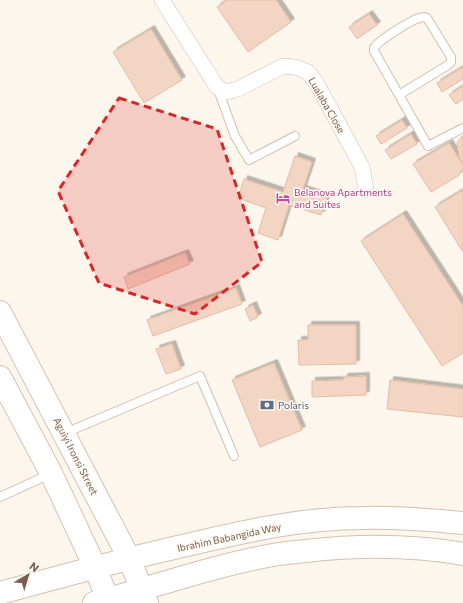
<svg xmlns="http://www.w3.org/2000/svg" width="463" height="603" font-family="Commissioner,sans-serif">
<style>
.building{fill:#f3d5c3;stroke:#e6bba3;filter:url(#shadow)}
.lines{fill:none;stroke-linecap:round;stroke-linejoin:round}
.service-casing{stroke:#d1beb0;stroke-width:10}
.minor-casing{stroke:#d1beb0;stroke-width:16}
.secondary-casing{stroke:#d6c0b0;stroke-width:24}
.service{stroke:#fff;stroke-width:8}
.minor{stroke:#fff;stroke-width:15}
.secondary{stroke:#fff;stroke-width:22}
.marked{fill:#d62828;fill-opacity:0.2;stroke:#d62828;stroke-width:3;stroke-dasharray:8 5;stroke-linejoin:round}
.labels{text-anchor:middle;stroke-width:3;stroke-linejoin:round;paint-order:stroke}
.street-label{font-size:10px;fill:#7a5c4d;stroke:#fffaf3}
.hotel-label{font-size:10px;fill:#b23c85;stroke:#fffaf3;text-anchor:start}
.service-label{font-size:10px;fill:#4e5e75;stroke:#fffaf3;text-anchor:start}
</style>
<defs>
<filter id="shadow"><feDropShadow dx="3.5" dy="-3.5" stdDeviation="0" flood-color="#0004"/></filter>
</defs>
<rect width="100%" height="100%" fill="#fdf6ec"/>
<path class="building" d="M227,0h49l15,22 -43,30 -31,-45z
M369,14l8,11 -20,14 -8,-12z
M151,29l31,51 -38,23 -31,-51z
M463,67v12l-21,13 -5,-9z
M463,86v13l-7,5 -7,-9z
M402,120l5,8 -26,16 -5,-8z
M411,134l6,10 -26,15 -6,-9z
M463,135v27l-3,-2 -3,-17z
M449,143l14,22v4l-5,7 -27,16 -18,-28z
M295,156l17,6 -9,27 24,8 -6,18 -32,-10 -11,35 -20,-7 8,-25 -28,-10 6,-19 39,13z
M463,190v62l-28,-45z
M403,214l60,92v47l-21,13 -81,-125z
M185,253l5,11 -62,25 -4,-12z
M236,288l6,16 -89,32 -6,-16z
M253,305l5,12 -8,4 -5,-12z
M308,325h48v39l-57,1 -1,-25h10z
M172,344l9,25 -15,5 -10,-25z
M274,363l28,67 -42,17 -28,-67z
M366,376v19l-54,2v-16l32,-1v-3z
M390,380l73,9v28l-76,-8z"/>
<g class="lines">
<g class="service-casing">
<path id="service" d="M217,87l18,49 14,24 46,-24
M399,95l49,-30 3,-3v-5l-24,-39 -3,-1c-9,0 -45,23 -50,31v3l54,95 35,-18
M65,433l135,-57 34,80
M0,497l50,-23"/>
</g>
<g class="minor-casing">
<path id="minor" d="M162,0l55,87 10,5 11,-3 45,-23 12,1 13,5 9,12 45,83 4,23"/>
</g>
<g class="secondary-casing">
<path id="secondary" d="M0,312l129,246 18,45
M0,377l51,96 44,94 14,36
M0,593c62,-17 124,-34 187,-48 58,-14 117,-27 176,-27 34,-1 67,2 100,5
M94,603c60,-16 118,-37 179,-48 10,-2 22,-3 33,-4 52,-6 105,-6 157,3"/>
</g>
<use href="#service" class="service"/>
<use href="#minor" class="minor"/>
<use href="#secondary" class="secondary"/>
</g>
<path class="marked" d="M119,98l98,31 45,133 -67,52 -96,-31 -41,-92z"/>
<defs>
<g id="hotel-bare" transform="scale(1.08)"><path d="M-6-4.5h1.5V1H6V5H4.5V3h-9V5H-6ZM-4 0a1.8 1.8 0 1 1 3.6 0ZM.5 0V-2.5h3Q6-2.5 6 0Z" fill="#d1479c" stroke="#fffaf3" stroke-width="2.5" paint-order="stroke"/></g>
<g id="bank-bare" transform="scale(1.08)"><path d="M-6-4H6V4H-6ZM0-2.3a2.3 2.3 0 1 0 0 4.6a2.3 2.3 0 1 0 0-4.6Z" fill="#5c6f8a" stroke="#fffaf3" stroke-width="2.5" paint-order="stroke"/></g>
</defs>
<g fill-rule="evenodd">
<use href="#hotel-bare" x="283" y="198"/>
<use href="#bank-bare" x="267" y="405"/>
</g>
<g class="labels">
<g class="street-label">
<text transform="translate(327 105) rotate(60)" y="4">Lualaba Close</text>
<text transform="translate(76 456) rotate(63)" y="4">Aguiyi Ironsi Street</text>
<text transform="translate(229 537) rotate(-12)" y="4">Ibrahim Babangida Way</text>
</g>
<g class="hotel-label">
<text x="294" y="196">Belanova Apartments<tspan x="294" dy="12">and Suites</tspan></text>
</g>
<g class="service-label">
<text x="278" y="409">Polaris</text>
</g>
</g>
<g transform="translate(28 575) rotate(38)" stroke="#fffaf3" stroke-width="3" paint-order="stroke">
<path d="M0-3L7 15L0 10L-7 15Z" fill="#7a5c4d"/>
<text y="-6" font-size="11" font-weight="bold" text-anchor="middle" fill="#7a5c4d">N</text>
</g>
</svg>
